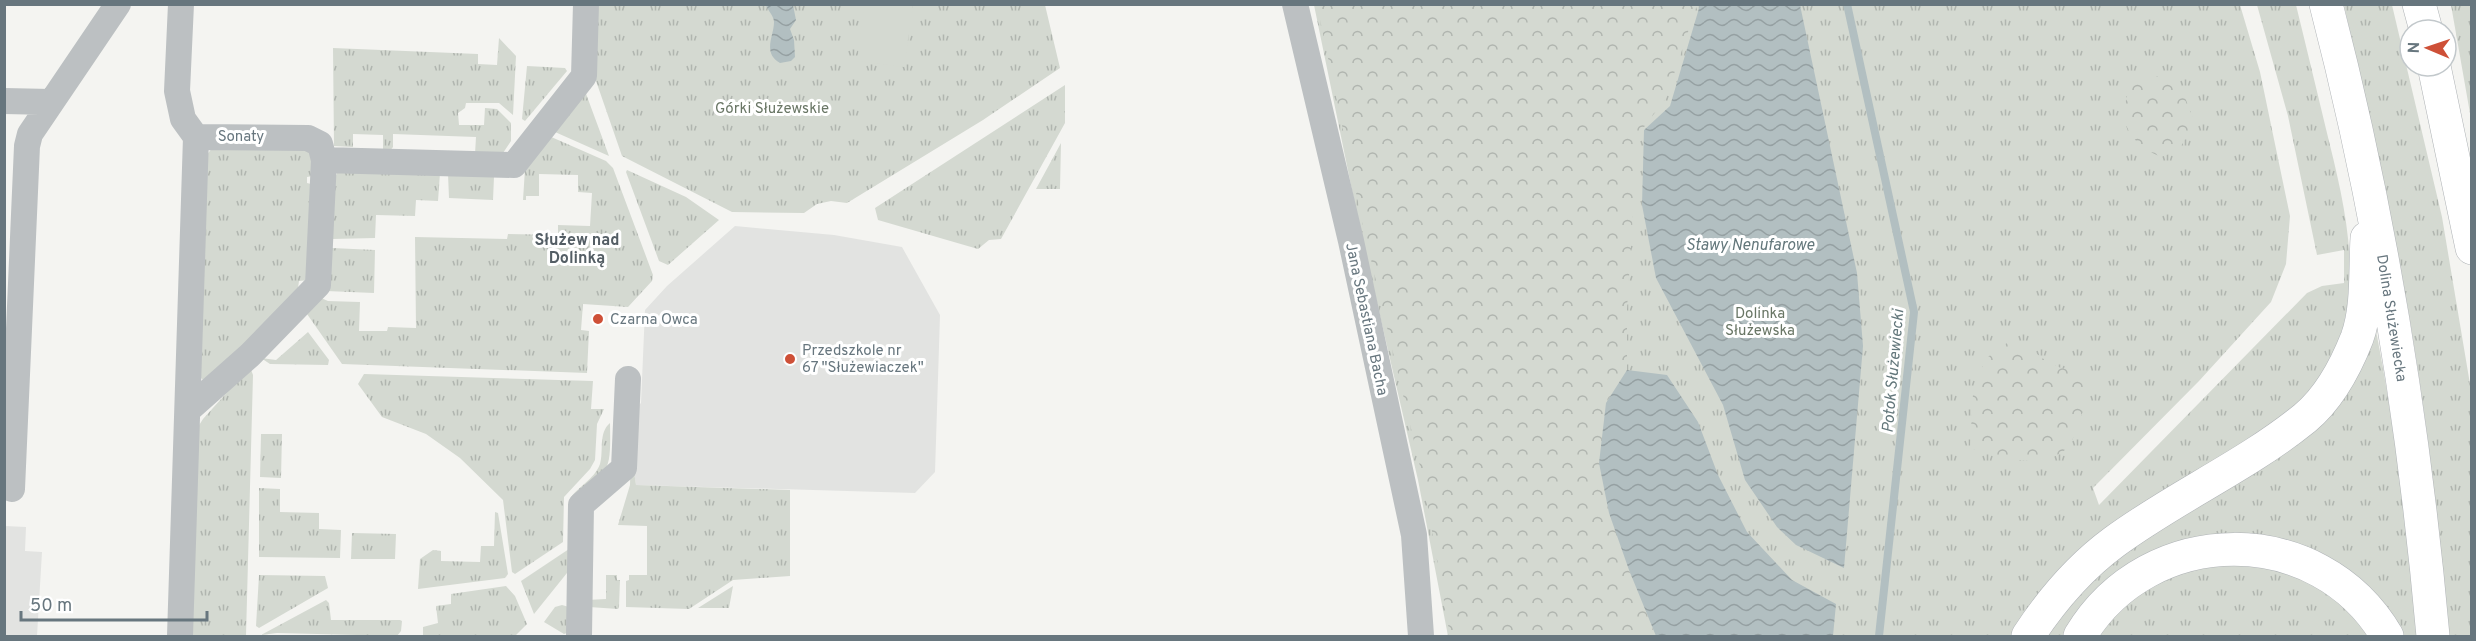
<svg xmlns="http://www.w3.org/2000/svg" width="2476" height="641" font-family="Overpass,sans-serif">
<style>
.built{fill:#e2e3e1}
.grass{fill:url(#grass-tufts)}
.forest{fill:url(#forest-crowns)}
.pitch{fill:#d4d9d1}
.water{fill:url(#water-waves)}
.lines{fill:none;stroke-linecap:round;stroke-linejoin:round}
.stream{stroke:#b2bfc1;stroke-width:8}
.major-casing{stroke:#b0b4b7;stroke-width:34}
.minor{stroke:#bcc0c2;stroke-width:26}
.major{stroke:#fff;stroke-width:33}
.poi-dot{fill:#ce5037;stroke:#fff;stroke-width:2}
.labels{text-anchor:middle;stroke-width:6;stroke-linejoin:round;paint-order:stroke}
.park-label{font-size:15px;fill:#697665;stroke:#fff}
.street-label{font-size:15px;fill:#67767e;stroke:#fff}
.poi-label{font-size:15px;fill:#67767e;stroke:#fff;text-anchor:start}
.neighbourhood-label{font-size:16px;font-weight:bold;fill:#545e65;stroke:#fff}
.water-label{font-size:16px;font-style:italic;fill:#63777b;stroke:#fff}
</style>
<defs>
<pattern id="grass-tufts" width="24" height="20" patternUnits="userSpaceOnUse" patternTransform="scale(1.5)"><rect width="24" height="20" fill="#d4d9d1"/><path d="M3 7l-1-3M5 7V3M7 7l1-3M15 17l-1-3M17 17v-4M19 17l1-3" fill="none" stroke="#b0b5af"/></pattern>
<pattern id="forest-crowns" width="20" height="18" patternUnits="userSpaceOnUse" patternTransform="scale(1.5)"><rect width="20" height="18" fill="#d4d9d1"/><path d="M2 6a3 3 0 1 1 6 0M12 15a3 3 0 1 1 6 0" fill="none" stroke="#b0b5af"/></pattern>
<pattern id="water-waves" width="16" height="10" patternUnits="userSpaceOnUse" patternTransform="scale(1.5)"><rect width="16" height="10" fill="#b2bfc1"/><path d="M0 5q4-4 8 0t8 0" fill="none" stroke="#95a0a2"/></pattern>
</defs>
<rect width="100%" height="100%" fill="#f4f4f1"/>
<path class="built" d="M735,226l99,9 68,12 38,68 -5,157 -20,21 -279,-8 -5,-34 1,-39 9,-9 4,-93 22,-24z
M5,526l21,1 -1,24 17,1 -5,84h-32z"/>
<path class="grass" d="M598,4l447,1 15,63 -77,52 -136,83 -16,-2 -14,3 -13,9 -72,-1 -110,-56 -27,-78z
M1314,5h926l20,67 30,144 -4,48 -15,38 -72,79 -106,107 6,17 208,-212 15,-7 22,-3v-33l-27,5 -29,-139 -31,-111h39c10,41 20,82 30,124 17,69 36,141 14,212 -8,26 -28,47 -45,68l-281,227h-566l-30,-156 -58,-251z
M2344,5h48l50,212 29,173v246h-24c-8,-121 -23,-241 -45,-360 -17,-91 -38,-181 -58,-271z
M2451,5h20v114z
M499,38l17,18 -3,59 -14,-12h-33l-1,5 -7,5 1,12h25l1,-17 12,1 14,14v18l-10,15 -26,-2 1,-17 -83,-3v13l-4,5 -6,-2v-15l-30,-1v13l-19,-1 -1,-98 145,6v10l19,1z
M527,66l38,2 2,3 -42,50 -3,-2z
M1065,85v38l-64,116 -12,1 -11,9 -100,-29 -3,-12z
M585,91l24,65 -54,-24z
M549,136l57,25 7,7 40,107 -1,6 -24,26 -45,-3 -2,26 8,1 -2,42 -245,-9 -35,-50 14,-16 7,3 32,1 -1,29h28l1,-4 28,1 -1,-91 92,2 1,-5 50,1v-10l32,1 2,-33 -14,-1v-17l-39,-1v22h-13v4h-3l2,-31z
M1061,143l-1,46h-24z
M302,146l10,8 1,22 -6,1v6l4,1 -2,96 -10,1 -1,7 -47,54 -48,38 -3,-3 5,-220 8,-10z
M627,170l59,27 33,23 -51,45 -9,-4 -33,-89z
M341,171l99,2 -2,28 -22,-1 -1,16 -39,-1 -1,23 -43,1 2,-58 3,-8z
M448,174l46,3 -1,23 -44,-2z
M332,248l43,2 -1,43 -48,-2z
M2376,331c20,101 31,203 41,305h-16l-164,-99 -172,99h-21l66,-77 180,-114z
M308,332l21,28 -1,5 -58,-1 -9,-6 15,2z
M250,367l3,8 -7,261h-57l7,-206 7,-11z
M364,374l229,7 -2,28h13l-7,15 -2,36 -5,9 -26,28 -1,45 -48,32 -3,-2 -9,-72 -43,-42 -34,-24 -44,-17 -24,-33z
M610,423c1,50 0,49 -41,77 9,-14 25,-20 31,-36 4,-13 -2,-31 10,-41z
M261,434h21l-1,44 -21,-1z
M631,451l5,34 154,5v86l-57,4 -44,29 -63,-2v-26l3,-1v-5h18v-49l-29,-1 12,-40z
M259,488l21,1v23l39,1v16l22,1 -1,28 -81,-1z
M495,512l3,1 10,61 -3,4 -87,11 2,-30 13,-9 8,1v10l39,1 1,-16h13z
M352,533l44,1 -1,25h-44z
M572,547l-1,21 -37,46 -13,-33z
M2219,562l58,5 55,26 41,43h-278l23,-29 45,-29z
M259,575l66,1 3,12 -69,40 -3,-2z
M606,575h11v5h3l-1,27 -1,2 -29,-2 -2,-7 19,-1z
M506,586l9,10 12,28 -12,12h-92v-9l15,-4 -2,-17 15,-2v-10z
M733,586l-4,22h-31z
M326,600l3,3 2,17h69l2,1 -1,10 -4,5 -120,-3 -16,2z
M562,605l7,2 -2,26 -3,1 -20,-12 11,-15z"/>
<path class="forest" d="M1317,5h380l-31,93 -28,37 -11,174v61l-21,33 23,167 27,66h-206l-27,-157 -60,-253z
M2158,76l24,13 12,33 -15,28 -18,7c-34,-15 -46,-38 -29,-73z
M2011,340c28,8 36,32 67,29l13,16c-4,12 -16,55 -23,62 -25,26 -69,9 -98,1l3,-54 12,-35z"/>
<path class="pitch" d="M865,5h48l-9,62 -47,-6z"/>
<path class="water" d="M793,5l3,15 -6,9 4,11 1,17 -4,4 -11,2c-18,-10 -6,-27 -6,-41 0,-6 -6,-11 -8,-17z
M1700,5h100l57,268 6,73 -19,222 -48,-23 -19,-18 -32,-47 -22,-75 -67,-127 -14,-73 2,-75 26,-24z
M1627,370l40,5 31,47 20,53 29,57 45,48 44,24 -3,32h-177l-27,-66 -20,-57 -10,-50 7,-60z"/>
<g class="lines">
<path class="stream" d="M1847,4l67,308 -35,324"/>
<g class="major-casing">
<path id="major" d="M2326,4c54,208 88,419 107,632
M2419,4l7,26
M2434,66l38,182
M2028,636c23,-35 52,-69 86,-94 61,-45 132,-76 191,-124 24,-20 41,-52 52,-80 11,-30 8,-68 10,-100
M2080,636c69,-115 239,-116 307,0"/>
</g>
<path class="minor" d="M181,4l-4,87 6,28 13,18
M1295,4l56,237 63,294 7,101
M4,101l47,1
M324,160l190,5 70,-89 2,-72
M12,489l15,-343 3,-12 88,-130
M180,636l16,-499 112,1 12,6 4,16 -6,125 -68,70 -62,55
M579,636l2,-131 43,-37 4,-89"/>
<use href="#major" class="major"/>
</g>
<g class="poi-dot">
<circle cx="598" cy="319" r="6"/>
<circle cx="790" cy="359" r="6"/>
</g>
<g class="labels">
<g class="park-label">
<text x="772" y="113">Górki Służewskie</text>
<text x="1760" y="318">Dolinka<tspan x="1760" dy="17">Służewska</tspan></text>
</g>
<g class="street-label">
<text x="241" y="141">Sonaty</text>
<text transform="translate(2392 318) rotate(81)" y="5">Dolina Służewiecka</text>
<text transform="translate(1367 319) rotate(78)" y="5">Jana Sebastiana Bacha</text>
</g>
<g class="poi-label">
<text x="610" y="324">Czarna Owca</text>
<text x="802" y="355">Przedszkole nr<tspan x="802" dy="17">67 "Służewiaczek"</tspan></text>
</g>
<g class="neighbourhood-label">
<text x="577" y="245">Służew nad<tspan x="577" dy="18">Dolinką</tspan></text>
</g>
<g class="water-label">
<text x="1750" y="250">Stawy Nenufarowe</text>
<text transform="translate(1892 371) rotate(-85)" y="6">Potok Służewiecki</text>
</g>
</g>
<rect width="2476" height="641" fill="none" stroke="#67767e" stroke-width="12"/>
<g transform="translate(2428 48) rotate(272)"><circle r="28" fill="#ffffff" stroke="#c2c8cb" stroke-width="1.5"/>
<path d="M0-4.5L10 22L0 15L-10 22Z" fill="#ce5037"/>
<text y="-9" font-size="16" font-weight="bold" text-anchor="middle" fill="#67767e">N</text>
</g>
<path d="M21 611v9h186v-9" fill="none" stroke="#67767e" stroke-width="3"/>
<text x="30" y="611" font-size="18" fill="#67767e" stroke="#ffffff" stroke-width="4.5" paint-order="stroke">50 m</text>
</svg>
